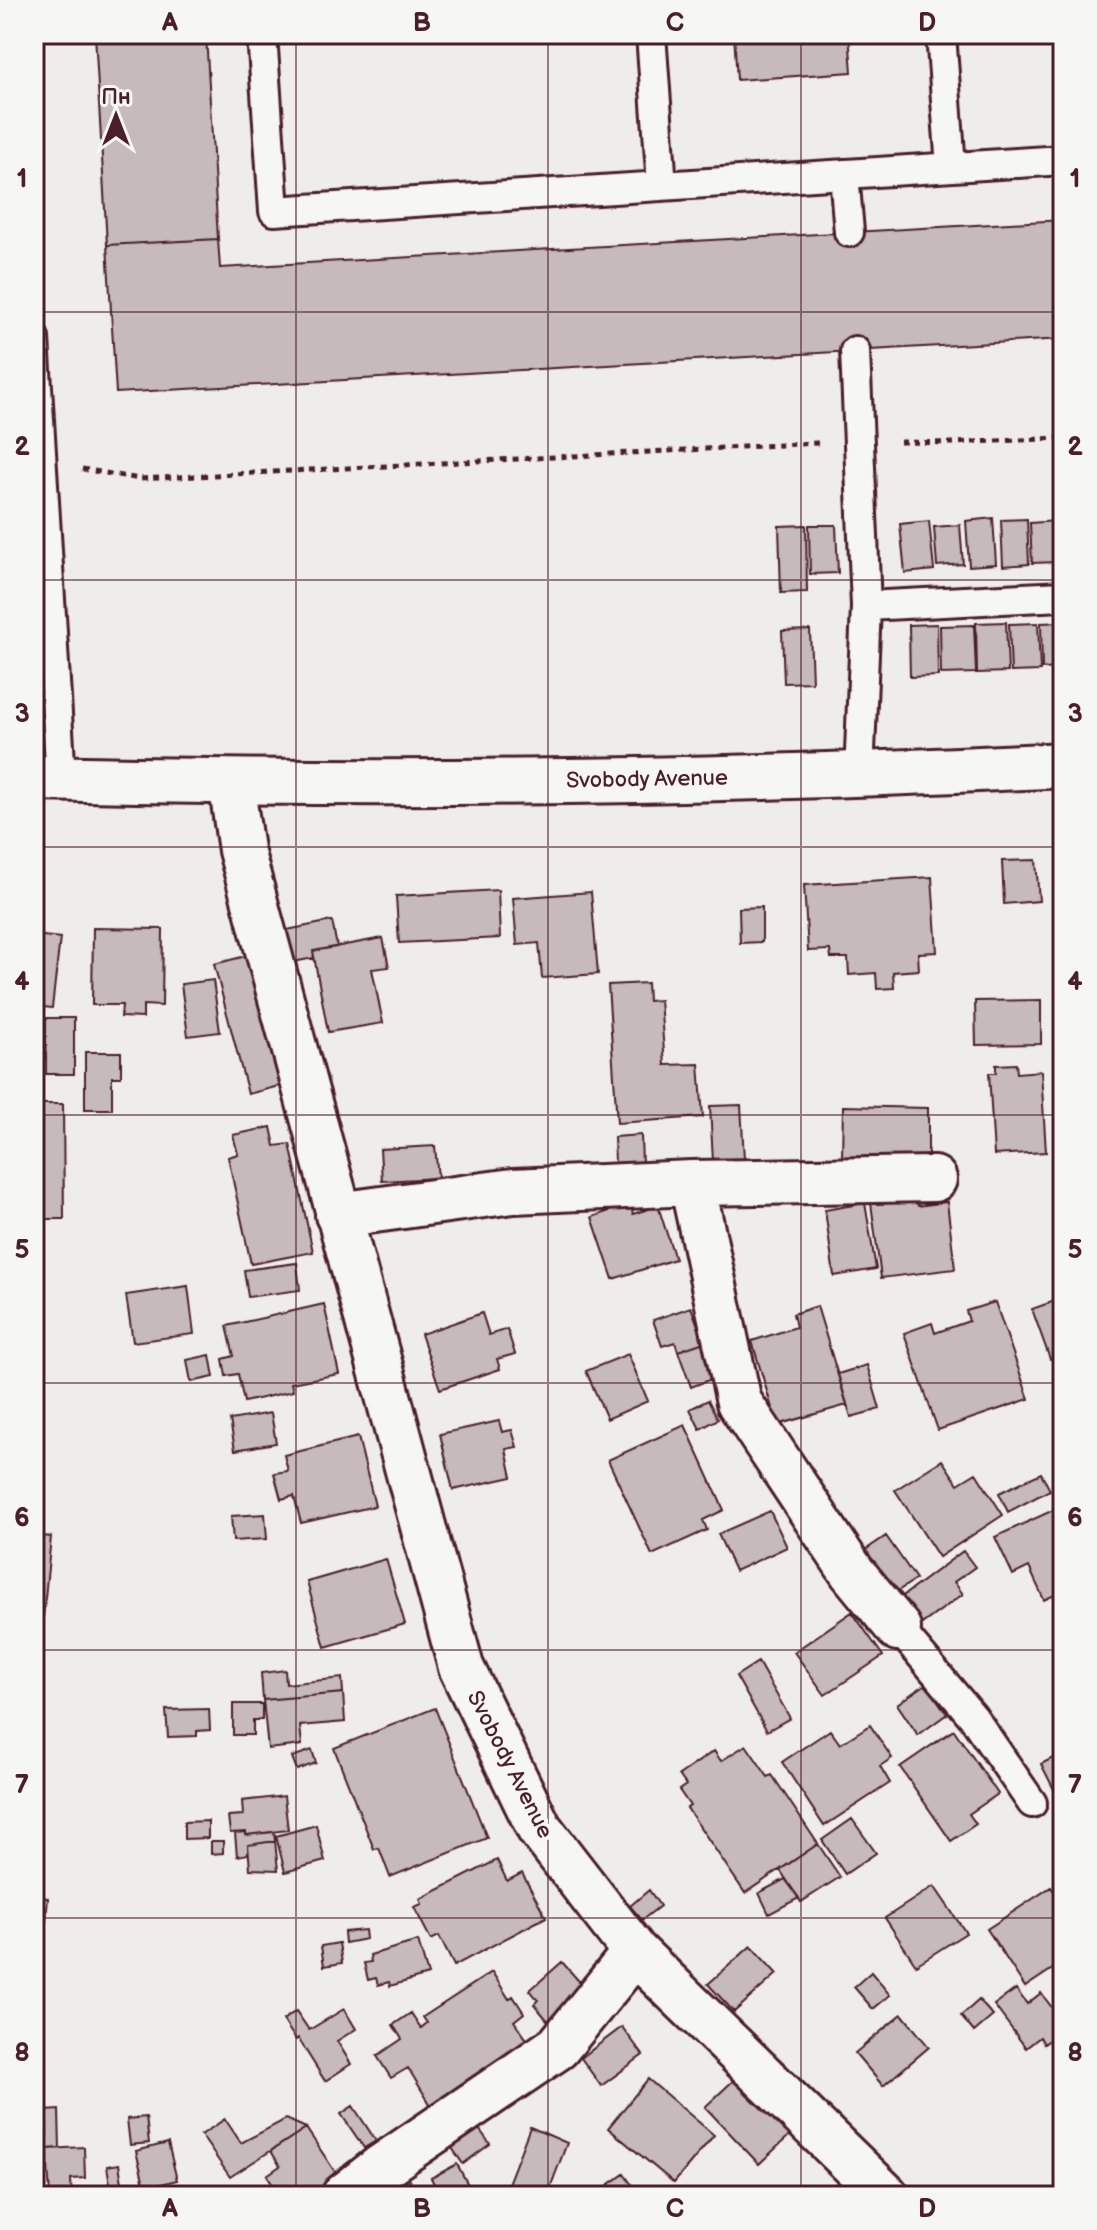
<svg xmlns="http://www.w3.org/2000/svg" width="1097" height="2230" font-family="'Balsamiq Sans',sans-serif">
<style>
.building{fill:#c6babb;stroke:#4a1f2b;stroke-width:2}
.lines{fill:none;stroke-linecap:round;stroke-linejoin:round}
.service-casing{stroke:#4a1f2b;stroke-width:34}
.minor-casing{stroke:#4a1f2b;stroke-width:50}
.secondary-casing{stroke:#4a1f2b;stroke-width:50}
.path{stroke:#4a1f2b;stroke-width:5;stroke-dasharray:6 6;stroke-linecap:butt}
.service{stroke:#f6f6f2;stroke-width:28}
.minor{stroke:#f6f6f2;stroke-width:44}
.secondary{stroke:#f6f6f2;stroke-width:44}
.grid{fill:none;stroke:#4a1f2b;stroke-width:2;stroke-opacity:0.55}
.labels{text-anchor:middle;stroke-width:8;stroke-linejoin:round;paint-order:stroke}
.street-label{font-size:22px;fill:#4a1f2b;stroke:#f6f6f2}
.neatline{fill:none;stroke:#4a1f2b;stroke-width:3}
.grid-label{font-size:26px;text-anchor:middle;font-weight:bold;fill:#4a1f2b}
</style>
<rect width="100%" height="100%" fill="#efedea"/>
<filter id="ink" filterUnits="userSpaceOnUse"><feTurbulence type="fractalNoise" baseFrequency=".0125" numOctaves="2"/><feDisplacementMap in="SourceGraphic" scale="16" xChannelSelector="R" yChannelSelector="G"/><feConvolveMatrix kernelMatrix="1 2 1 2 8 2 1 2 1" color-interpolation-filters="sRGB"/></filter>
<g filter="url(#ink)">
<path class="building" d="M95,34h111l12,205 -111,6z
M734,34h115l3,38 -115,8z
M1063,220v119l-947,54 -9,-148 111,-6 2,29z
M993,518l3,46 -27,2 -3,-45z
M1027,519l2,45 -26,2 -2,-46z
M929,521l5,49 -29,3 -5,-49z
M1056,521l1,41 -25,1 -2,-40z
M806,525l1,67 -26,1 -2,-67z
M809,525h27l2,48 -28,1z
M960,525l3,39 -26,2 -3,-39z
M1006,622l2,50 -31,1 -1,-50z
M1063,622v46l-21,1 -1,-46z
M1038,623l2,48 -29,1 -2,-48z
M937,624l1,52 -28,1 -1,-52z
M974,625l2,48 -35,1 -1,-48z
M810,630l2,52 -28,1 -2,-52z
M1036,860l3,41 -35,3 -2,-43z
M932,877l5,75 -19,1 1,17 -26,2 1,16 -17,1 -1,-16 -27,2 -1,-17h-17l-1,-8 -22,1 -4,-66z
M498,890l2,48 -101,5 -3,-47z
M591,892l7,82 -56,4 -3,-35 -22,2 -4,-47z
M762,907v35l-22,1 -1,-35z
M332,921l5,26 -24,4 1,7 -21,4 -6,-32z
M93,928l70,1 -1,77 -19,-1v13l-22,-1 1,-12h-30z
M34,935l26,3 -8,70 -18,-2z
M383,938l6,29 -17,2 11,54 -55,9 -15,-81z
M254,954l33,130 -39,10 -34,-130z
M213,980l7,52 -32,4 -7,-52z
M647,983l1,18 12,-1 5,65 34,-1 4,53 -86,6 -9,-138z
M1041,1000v44l-65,1 -1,-44z
M46,1018h28v56h-28z
M85,1052h36v25h-9v32h-27z
M1016,1064l1,9 24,-2 5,81 -52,3 -5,-82h7v-8z
M34,1104h29l1,115h-30z
M741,1105l3,54 -31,2 -3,-55z
M843,1106l85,2v52l-86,-2z
M271,1127l4,19 15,-2 23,108 -62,12 -23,-107 10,-3 -5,-19z
M641,1135l1,29 -27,1 -1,-28z
M435,1146l3,32 -56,3 -2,-32z
M916,1197l2,9 29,-4 8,67 -74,9 -10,-75z
M865,1203l11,66 -42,7 -9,-66z
M630,1204l3,10 25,-8 17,53 -62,20 -21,-62z
M297,1263l3,27 -52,7 -4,-27z
M188,1286l6,48 -61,8 -7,-47z
M1063,1298v57l-13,4 -18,-50z
M995,1302l34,97 -91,31 -34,-97 28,-10 3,10 34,-12 -3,-10z
M324,1304l15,70 -48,9 2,8 -49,11 -6,-28 -12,2 -3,-17 11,-3 -7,-30z
M817,1306l30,99 -70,20 -25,-84 44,-14 -3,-13z
M691,1307l13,35 -26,9 -3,-9 -13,4 -9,-26z
M482,1313l7,22 18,-6 8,25 -18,5 3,10 -60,20 -19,-55z
M704,1342l13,35 -26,10 -13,-36z
M628,1354l20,47 -41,18 -21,-48z
M210,1355l4,22 -23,5 -4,-22z
M867,1365l13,44 -29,8 -13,-43z
M708,1400l10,19 -18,10 -10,-20z
M271,1413l5,30 -41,7 -5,-30z
M499,1421l3,11 10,-2 5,17 -11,2 6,28 -59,13 -13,-56z
M685,1425l39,85 -21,10 4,10 -55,25 -44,-95z
M358,1437l17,69 -74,17 -7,-27 -13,3 -7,-26 14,-2 -4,-16z
M942,1460l16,24 18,-11 27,42 -64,42 -44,-67z
M1041,1473l9,17 -42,22 -9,-19z
M1062,1506l1,85 -19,9 -15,-33 -16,8 -18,-38z
M770,1511l17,36 -52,24 -17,-37z
M265,1514l2,25 -34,2 -2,-25z
M34,1535l17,2 -8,81 -9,-1z
M886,1536l30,43 -29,19 -29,-43z
M963,1551l12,16 -21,15 9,12 -44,32 -20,-27z
M386,1559l19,65 -80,23 -18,-65z
M852,1612l31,44 -58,39 -31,-43z
M758,1662l32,56 -23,13 -31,-55z
M285,1670l1,14 56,-6 1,15 -80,7 -2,-27z
M926,1684l21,30 -29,21 -21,-31z
M343,1693l2,29 -45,4 2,19 -34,4 -5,-49z
M233,1704h29v16h-9v15h-20z
M435,1708l52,130 -97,39 -11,-29 -5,1 -40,-101z
M209,1709l1,21 -13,1v5l-29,1 -2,-27z
M870,1725l22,33 -12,8 10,17 -66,43 -42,-64 48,-32 10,14z
M954,1730l44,64 -29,20 7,10 -25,17 -51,-74z
M746,1745l22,32 4,-2 46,69 -73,49 -58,-85 3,-2 -11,-16 7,-5 -7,-10 35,-24 7,10z
M312,1750l4,13 -19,7 -5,-13z
M1063,1753v51l-1,1 -21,-41z
M284,1796l4,34 -42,5v-3l-16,1 -2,-17 15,-1 -1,-14z
M852,1819l24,34 -31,21 -23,-34z
M208,1821v17l-24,1v-17z
M316,1825l9,36 -40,11 -9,-36z
M246,1832v3l28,-3 1,9 -27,4v9l-11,2 -2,-23z
M211,1841h12v12l-12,1z
M275,1841l3,29 -28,-1 -2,-24z
M818,1844l22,33 -39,25 -21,-32z
M497,1860l10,21 15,-8 24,44 -92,49 -15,-30 -8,4 -17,-33 8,-3 -2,-5z
M785,1879l14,19 -30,16 -10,-21z
M934,1886l32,47 -50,32 -31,-47z
M1051,1887l12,18v57l-38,25 -38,-58z
M649,1890l11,16 -18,14 -12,-14z
M34,1897l14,1 -4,47 -10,-1z
M365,1930l1,9 -21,4 -1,-11z
M418,1941l10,34 -38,11 -1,-4 -11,3 -2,-7 -8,2 -4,-17 7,-1 -1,-7z
M339,1943l3,20 -18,3 -3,-20z
M751,1946l26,28 -43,38 -26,-28z
M562,1962l23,26 -37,33 -14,-17 4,-4 -8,-10z
M492,1972l17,27 4,-3 11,17 -10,8 16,23 -98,63 -24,-39 -17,10 -14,-22 25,-17 -9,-14 18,-12 10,15 6,-5 -4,-6z
M871,1972l19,23 -17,14 -19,-22z
M1016,1989l11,15 14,-11 15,20 7,-5v22l-19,14 -4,-7 -14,11 -32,-43z
M979,2000l14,16 -19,16 -13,-16z
M344,2009l12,20 -19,12 14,23 -26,17 -27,-43 -2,2 -13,-20 13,-9 13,19z
M902,2014l27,33 -46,39 -28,-33z
M34,2025l7,2 -7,37z
M622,2027l21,28 -42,31 -20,-28z
M736,2078l54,57 -31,29 -54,-57z
M648,2079l66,56 -40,48 -66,-55z
M353,2106l23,35 -12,7 -23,-34z
M59,2110l1,38 -13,1 -1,-38z
M146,2117l3,26 -19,2 -3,-26z
M225,2119l16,24 45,-24 20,9 -76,49 -29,-42z
M477,2126l13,18 -27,20 -13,-19z
M530,2127l37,16 -20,53h-22l-19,-7z
M306,2128l33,50 -28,18h-30l-14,-21 13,-9 -9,-15z
M168,2143l9,37 -32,8 -9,-37z
M84,2147l1,31 -14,1 1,17h-22l-3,-47z
M119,2164l5,32h-12l-5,-30z
M457,2164l17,32h-34l-9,-18z
M624,2174l16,22h-47z
M409,2180l11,16h-24l-3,-4z
M258,2187l5,9h-27z"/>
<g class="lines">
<g class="service-casing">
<path id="service" d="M262,34l12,177 789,-51
M651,34l11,152
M941,34l10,133
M844,174l5,58
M34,338l27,441
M855,351l11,255 -7,170
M866,606l197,-10
M898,1628l75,89 59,86"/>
</g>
<g class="minor-casing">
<path id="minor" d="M231,782l10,68 220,817 78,161 96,124 251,244
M692,1183l47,219 113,170 46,56
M338,1215l175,-24 179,-8 242,-4
M344,2196l36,-28 178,-121 77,-95"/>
</g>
<g class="secondary-casing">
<path id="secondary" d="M34,778c343,8 687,5 1029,-13"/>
</g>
<path class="path" d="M900,442l52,1 111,-5
M82,469l58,10 678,-36"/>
<use href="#service" class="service"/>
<use href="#minor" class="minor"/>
<use href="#secondary" class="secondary"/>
</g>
</g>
<path class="grid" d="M296,34v2162M548,34v2162M801,34v2162M34,312h1029M34,580h1029M34,847h1029M34,1115h1029M34,1383h1029M34,1650h1029M34,1918h1029"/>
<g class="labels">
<g class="street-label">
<text transform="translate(647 778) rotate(-1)" y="8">Svobody Avenue</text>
<text transform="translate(511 1764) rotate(63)" y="8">Svobody Avenue</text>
</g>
</g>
<rect width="1097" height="2230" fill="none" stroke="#f6f6f2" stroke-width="88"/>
<g transform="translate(116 116)" stroke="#f6f6f2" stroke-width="6" paint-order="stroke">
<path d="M0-6L14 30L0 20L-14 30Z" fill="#4a1f2b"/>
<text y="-12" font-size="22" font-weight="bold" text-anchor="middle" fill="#4a1f2b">Пн</text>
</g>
<rect x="44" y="44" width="1009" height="2142" class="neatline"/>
<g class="grid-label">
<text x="170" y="31">A</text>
<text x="422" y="31">B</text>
<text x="675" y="31">C</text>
<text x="927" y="31">D</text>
<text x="22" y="187">1</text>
<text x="1075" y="187">1</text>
<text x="22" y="455">2</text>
<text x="1075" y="455">2</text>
<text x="22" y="722">3</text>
<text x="1075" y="722">3</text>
<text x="22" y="990">4</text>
<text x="1075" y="990">4</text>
<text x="22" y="1258">5</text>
<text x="1075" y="1258">5</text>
<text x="22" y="1526">6</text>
<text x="1075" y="1526">6</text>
<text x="22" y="1793">7</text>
<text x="1075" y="1793">7</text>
<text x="22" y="2061">8</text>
<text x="1075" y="2061">8</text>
<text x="170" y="2217">A</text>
<text x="422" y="2217">B</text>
<text x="675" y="2217">C</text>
<text x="927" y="2217">D</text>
</g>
</svg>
